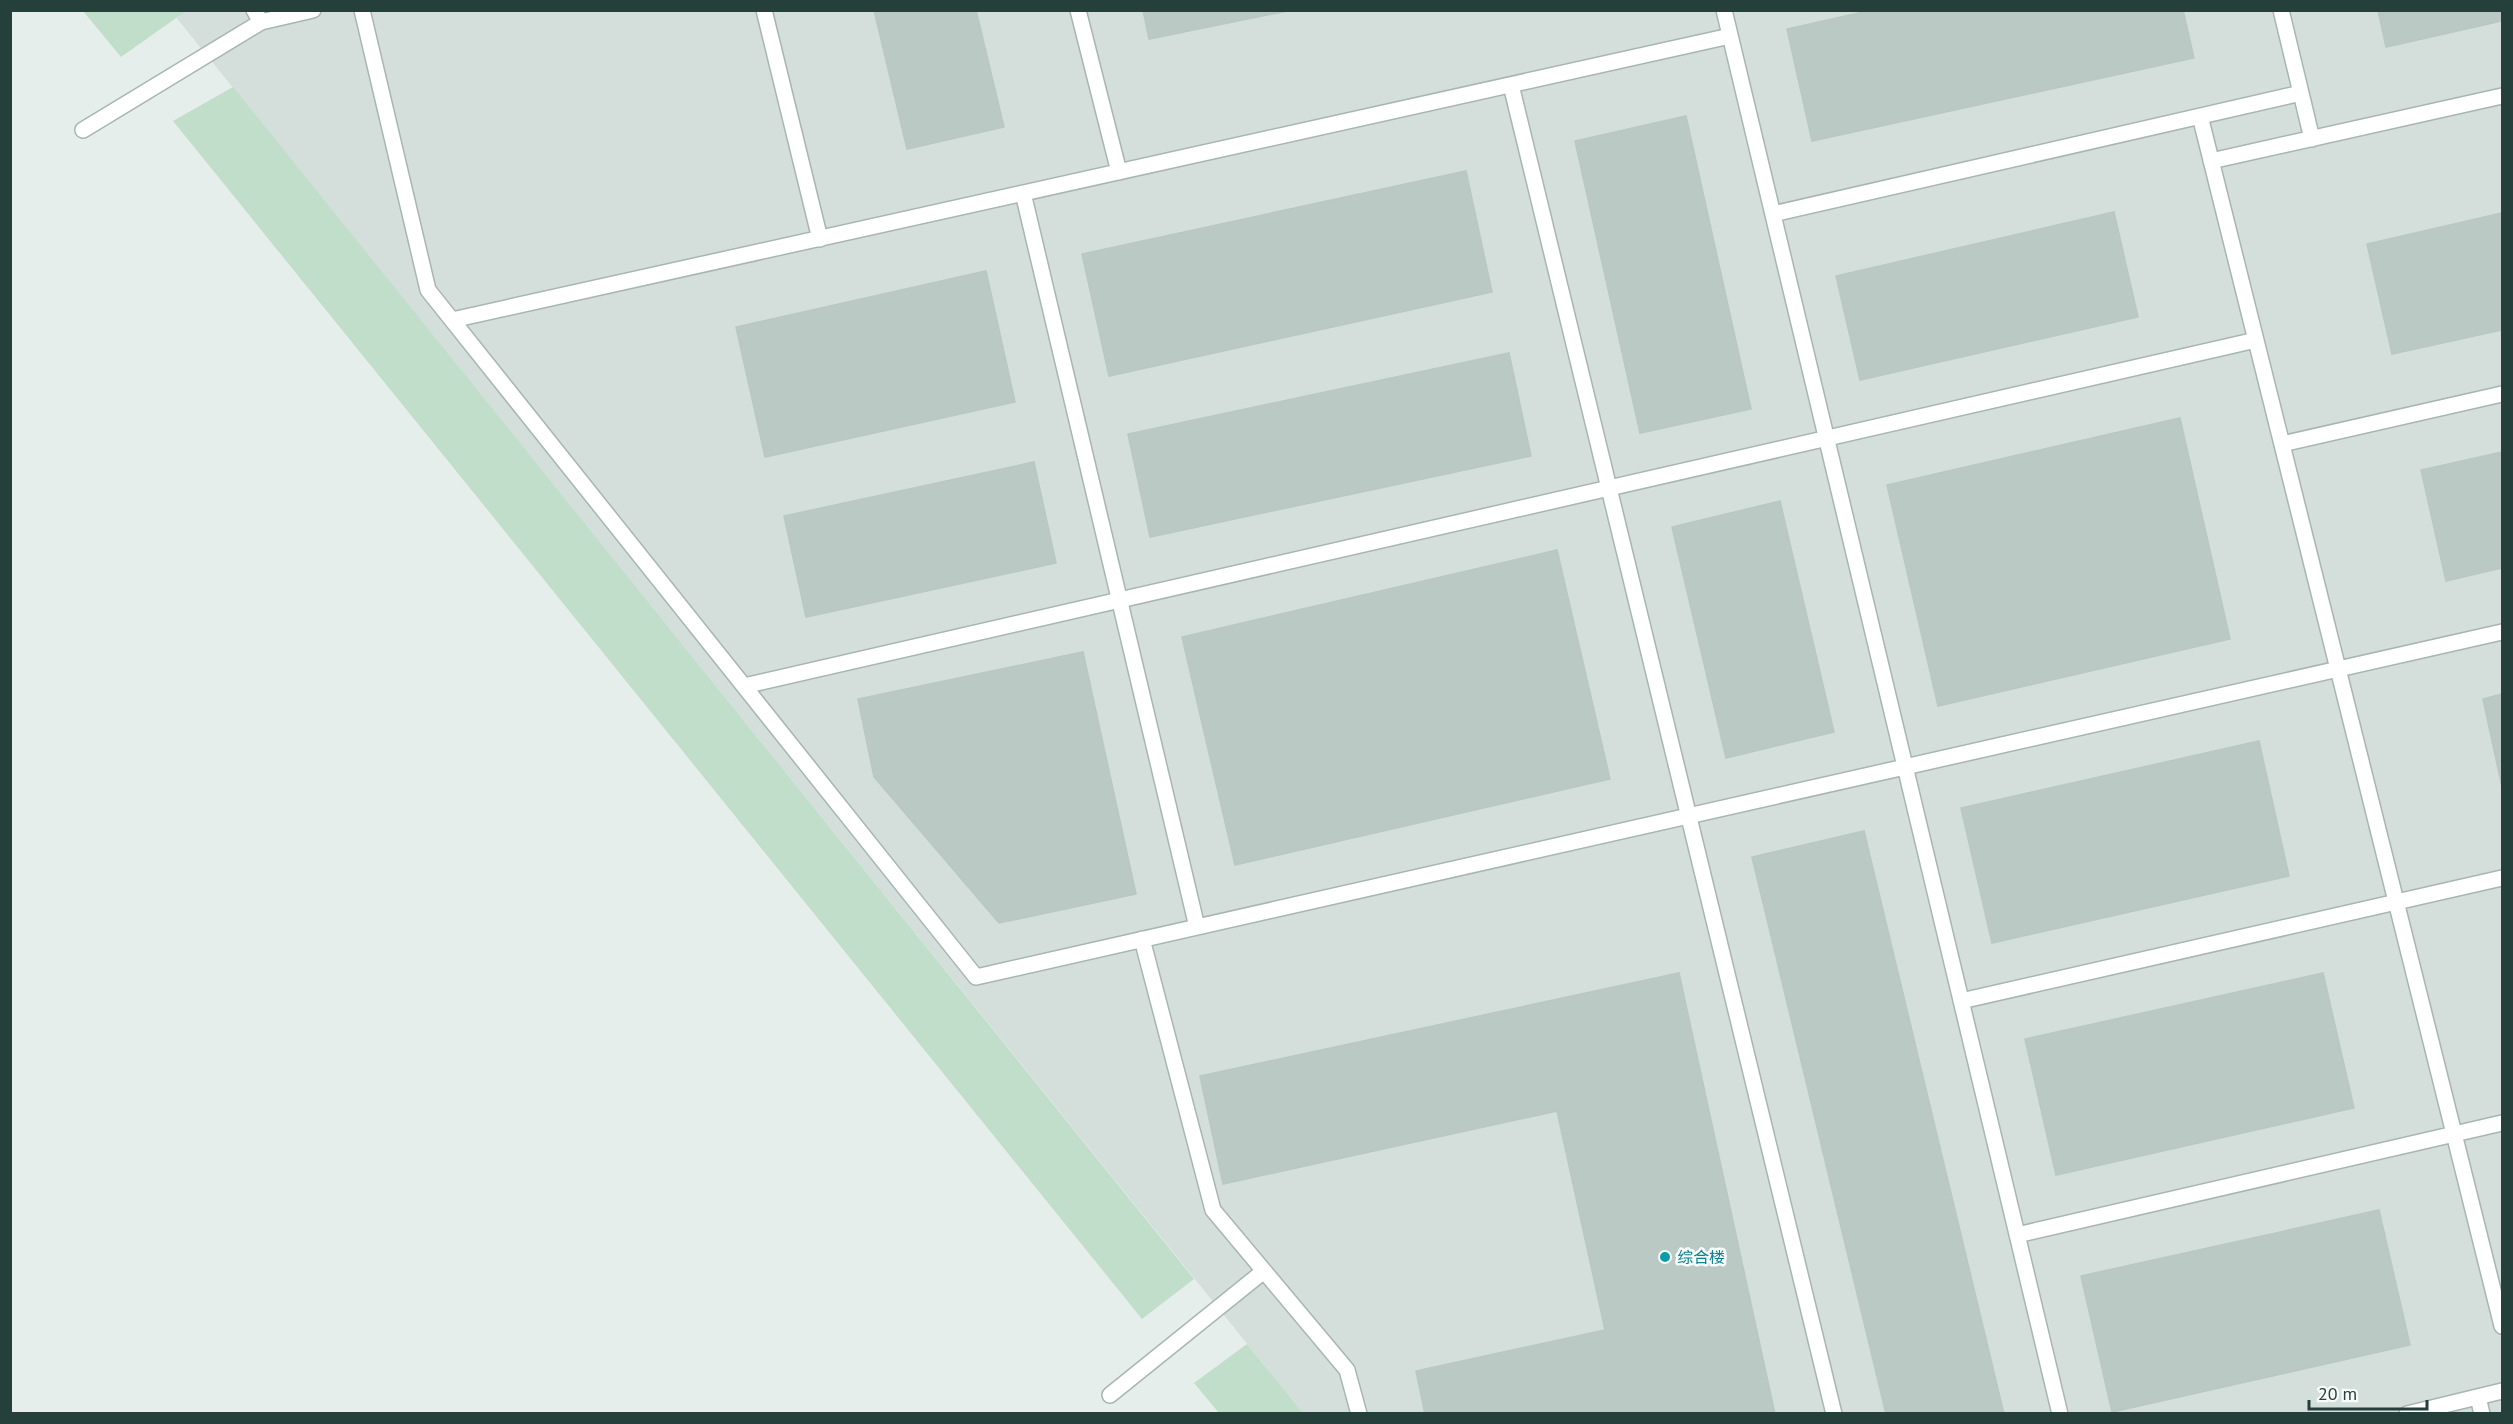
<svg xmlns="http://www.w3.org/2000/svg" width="2513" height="1424" font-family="'PT Sans','Noto Sans SC',sans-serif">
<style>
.built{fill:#d4deda}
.green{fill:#c0deca}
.building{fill:#bbc9c4;stroke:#b8c8c2;stroke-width:1.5}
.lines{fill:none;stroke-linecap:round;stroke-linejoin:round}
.service-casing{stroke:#a8b6b3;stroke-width:18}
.service{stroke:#fff;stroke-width:15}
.culture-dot{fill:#0f9aa8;stroke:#f7fbf9;stroke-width:2}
.labels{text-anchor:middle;stroke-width:5;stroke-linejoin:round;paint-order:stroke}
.culture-label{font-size:16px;fill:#0d838f;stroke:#f7fbf9;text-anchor:start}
</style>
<rect width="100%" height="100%" fill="#e6eeeb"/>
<path class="built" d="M171,11h2331v1402h-1199z"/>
<path class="green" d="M83,11h103l-65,46z
M233,87l961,1192 -52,40 -969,-1198z
M1247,1344l56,69h-84l-25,-30z"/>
<path class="building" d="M874,10h102l28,117 -97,22z
M1143,10h149l-143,29z
M1872,10h311l11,48 -382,83 -25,-112z
M2378,10h124v11l-116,26z
M1686,116l65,293 -111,24 -65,-292z
M1466,171l26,121 -383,84 -27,-122z
M2114,212l24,105 -278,63 -24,-104z
M2502,213v117l-110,24 -25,-110z
M986,271l29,131 -250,55 -29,-130z
M1509,353l22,103 -381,81 -22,-103z
M2180,418l50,221 -292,67 -51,-221z
M2502,452v116l-56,13 -25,-111z
M1034,462l22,101 -250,54 -22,-101z
M1780,501l54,231 -108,26 -54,-231z
M1557,550l53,229 -375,86 -53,-228z
M1083,652l53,242 -137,29 -125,-146 -16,-78z
M2502,694v93l-19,-88z
M2259,741l30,135 -297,67 -31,-135z
M1864,831l140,583h-118l-134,-557z
M1679,973l96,441h-350l-9,-43 189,-41 -48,-219 -334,73 -23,-108z
M2323,973l31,135 -298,67 -31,-136z
M2379,1210l31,135 -298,67 -31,-136z"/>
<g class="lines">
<g class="service-casing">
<path id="service" d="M254,10l7,12 52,-12
M362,10l66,280 548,687 1526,-345
M764,10l56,229
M1078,10l41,162
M1724,10l336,1404
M1511,85l323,1329
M2301,93l11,46
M2200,116l302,1210
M83,130l178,-108
M2211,161l291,-65
M1023,193l174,734
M1773,214l528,-121 -20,-83
M452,320l1278,-284
M2282,444l220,-50
M744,686l1512,-346
M1142,939l71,271 134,160 12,44
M1961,1001l541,-123
M2017,1235l485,-112
M1110,1395l154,-124
M2478,1397l4,17
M2407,1414l95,-23"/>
</g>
<use href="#service" class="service"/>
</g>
<circle class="culture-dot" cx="1665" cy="1257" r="6"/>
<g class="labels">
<g class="culture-label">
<text x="1677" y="1263">综合楼</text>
</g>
</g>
<rect width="2513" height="1424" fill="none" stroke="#25403b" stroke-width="24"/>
<path d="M2309 1400v9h118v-9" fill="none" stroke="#25403b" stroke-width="3"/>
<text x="2318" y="1400" font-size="18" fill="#25403b" stroke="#f7fbf9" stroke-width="4.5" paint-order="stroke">20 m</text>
</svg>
